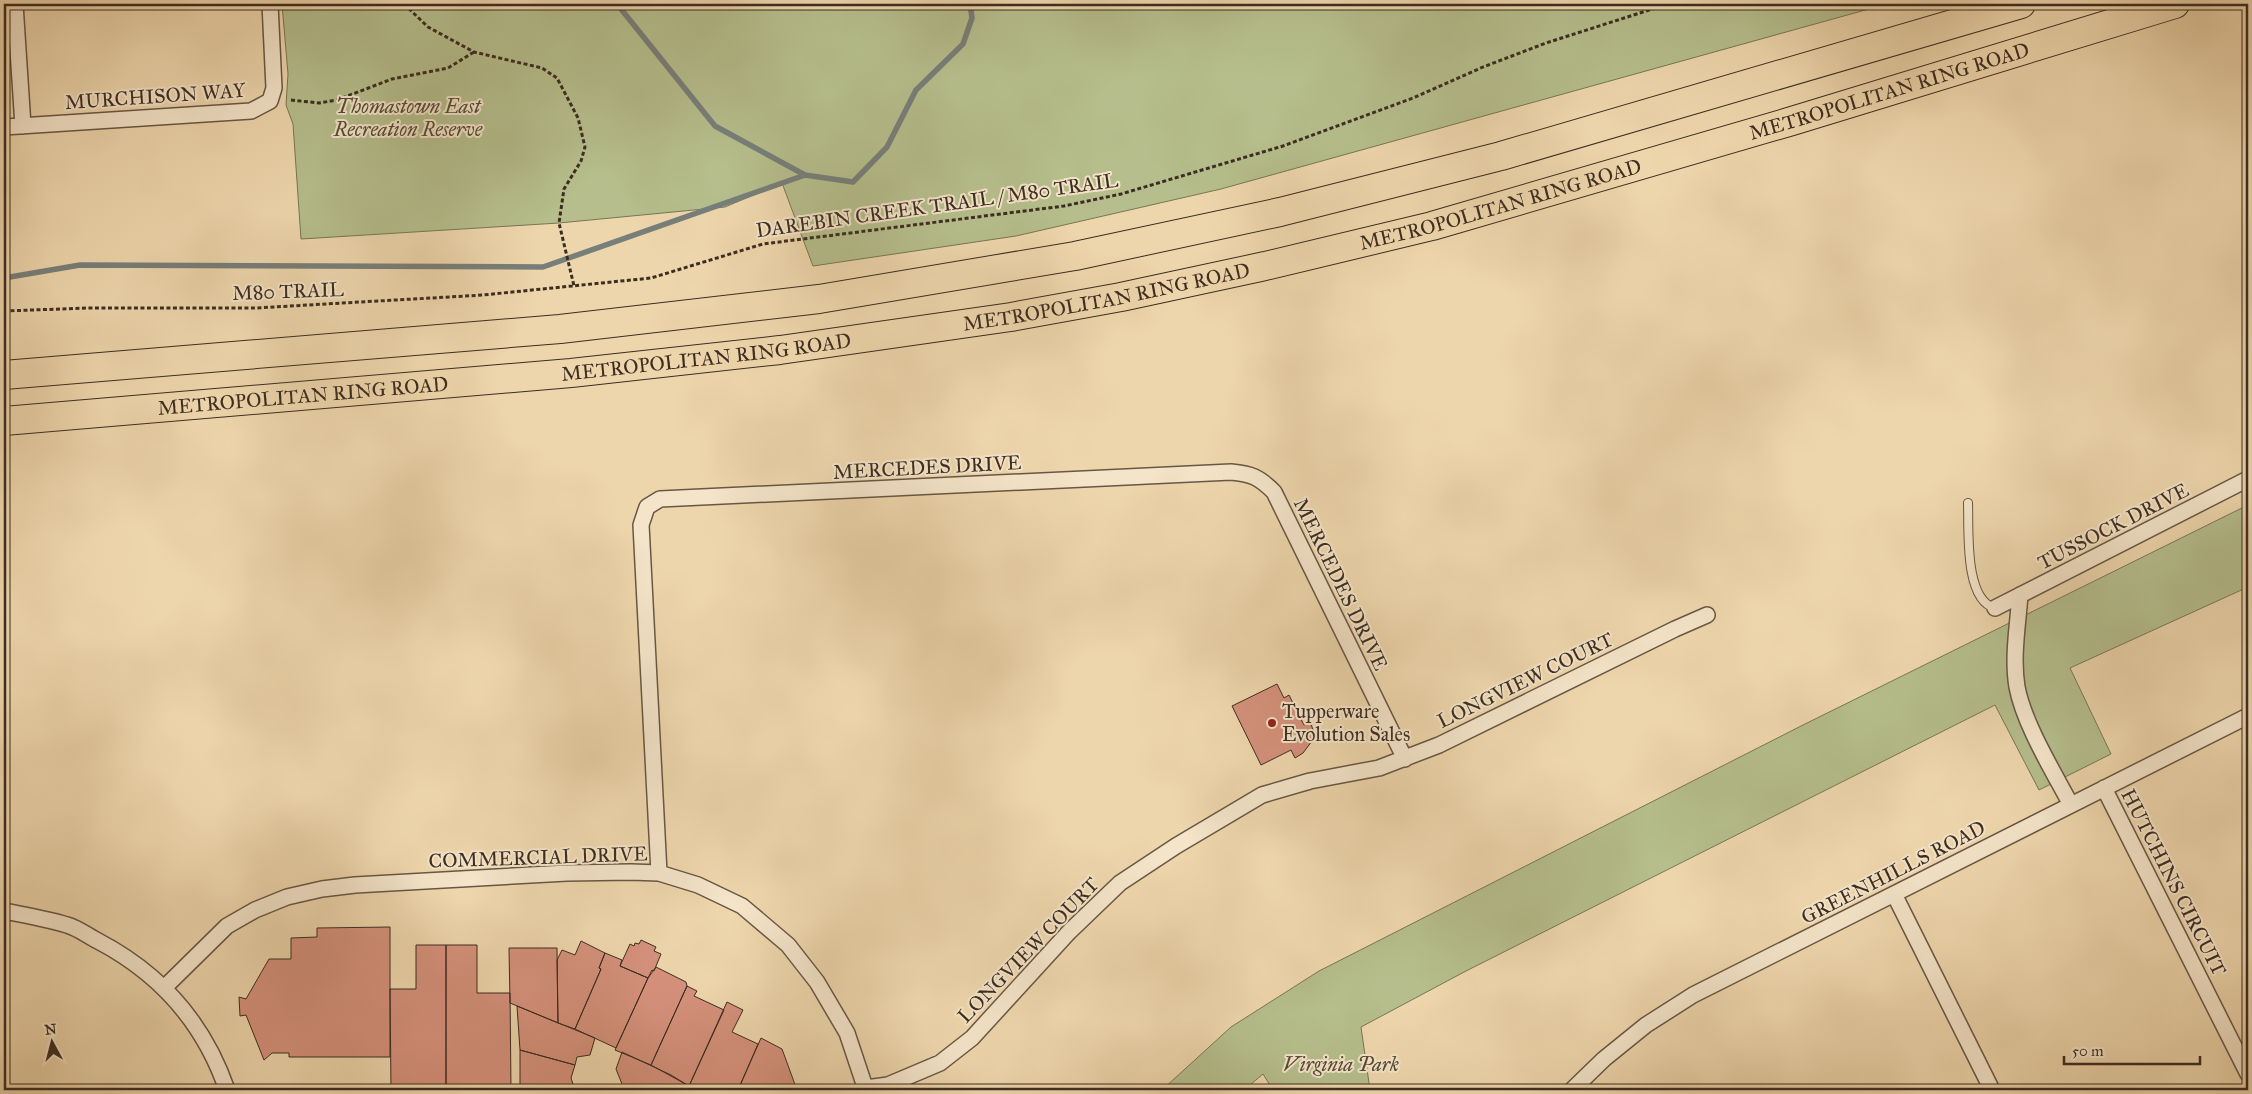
<svg xmlns="http://www.w3.org/2000/svg" width="2252" height="1094" font-family="'IM FELL Great Primer',serif">
<style>
.green{fill:#b5be8c;stroke:#787656}
.lines{fill:none;stroke-linecap:round;stroke-linejoin:round}
.stream{stroke:#777f7a;stroke-width:5.5}
.building{fill:#d5917c;stroke:#3c2d21}
.lane-casing{stroke:#685744;stroke-width:10}
.street-casing{stroke:#685744;stroke-width:18}
.highway-casing{stroke:#3c2d21;stroke-width:30}
.path{stroke:#3c2d21;stroke-width:3;stroke-dasharray:4 2.5;stroke-linecap:butt}
.lane{stroke:#f4e4c9;stroke-width:8}
.street{stroke:#f4e4c9;stroke-width:15}
.highway{stroke:#eed6ac;stroke-width:28}
.poi-dot{fill:#8f2418;stroke:#f4e4c9;stroke-width:2}
.labels{text-anchor:middle;stroke-width:4;stroke-linejoin:round;paint-order:stroke}
.street-label{font-size:20px;fill:#3c2d21;stroke:#f4e4c9}
.park-label{font-size:20px;font-style:italic;fill:#544a36;stroke:#f4e4c9}
.poi-label{font-size:20px;fill:#3c2d21;stroke:#f4e4c9;text-anchor:start}
</style>
<rect width="100%" height="100%" fill="#eed6ac"/>
<filter id="stains"><feTurbulence type="fractalNoise" baseFrequency=".004" numOctaves="4"/><feColorMatrix values="0 0 0 0 .2 0 0 0 0 .09 0 0 0 0 .02 0 0 0 .5 -.17"/></filter>
<radialGradient id="worn" r=".72"><stop offset=".6" stop-color="#630" stop-opacity="0"/><stop offset="1" stop-color="#630" stop-opacity=".3"/></radialGradient>
<path class="green" d="M282,4h1605l-666,185 -205,47 -203,30 -31,-83 -57,24 -166,16 -258,16 -8,-115 -7,-19 2,-31z
M2248,505v82l-178,81 41,86 -72,36 -44,-85 -529,266 -105,56 9,63h-97l-10,-16 -19,16h-82l69,-63 88,-56 486,-247z"/>
<g class="lines">
<path class="stream" d="M617,4l98,122 90,49 48,7 34,-35 29,-57 47,-46 9,-26 -2,-14
M4,278l76,-13 463,2 262,-92"/>
</g>
<path class="building" d="M1277,684l7,14 5,-3 15,30 6,-3 4,10 -2,9 -9,12 -8,5 -4,-8 -30,15 -29,-59z
M390,927v130h-101v-4h-17l-8,7 -18,-45 -6,1 -1,-19 7,2 23,-40h22v-21l26,-1v-9z
M641,940l15,7 -2,4 7,3 -7,17 -2,-1 -4,8 -28,-12 10,-22 4,2 1,-3 4,1z
M581,941l24,12 -6,15 2,1 -26,60 -17,-6 -1,-63 5,-10 13,5z
M416,945h30v145h-55l-1,-101h26z
M446,945h31v48h33l1,97h-65z
M509,948h48l1,75 -48,-20z
M605,953l17,7 -2,6 28,12 -32,70 -41,-19 26,-60 -2,-1z
M656,967l30,15 1,4 -36,79 -36,-15 33,-72z
M687,986l10,5 -3,5 30,14 -35,76 -38,-21z
M727,1002l16,8 -11,22 26,12 -20,46h-40l-9,-4z
M517,1006l78,32 -5,17 -13,2 -2,8 -55,-15z
M761,1038l21,11 15,41h-59z
M520,1050l55,15 -4,13 4,12h-55z
M622,1052l49,23 18,11 -1,4h-68l2,-6 -6,-15z"/>
<g class="lines">
<g class="lane-casing">
<path id="lane" d="M1968,503c1,27 -4,97 27,105"/>
</g>
<g class="street-casing">
<path id="street" d="M15,4l8,122
M4,127l247,-16 19,-10 4,-13 -4,-84
M2020,595c-2,29 -8,62 -3,92 7,37 36,84 54,118
M1995,608l253,-129
M2104,788l144,286
M659,873l-18,-348 6,-18 13,-8 571,-27c21,2 28,5 43,20l131,267
M1894,894l98,196
M4,911c21,4 43,8 63,14 11,3 21,11 31,16 63,33 106,82 129,149
M165,987l62,-61 28,-16 32,-13 35,-8 33,-4 212,-12 64,-1 28,1 39,12 44,21 46,39 29,37 30,51 19,57
M866,1088l22,-3 52,-22 32,-25 97,-106 51,-49 56,-37 86,-51 48,-14 69,-13 60,-23 236,-116 32,-14
M1572,1090l32,-31 42,-34 47,-30 555,-279"/>
</g>
<g class="highway-casing">
<g id="highway">
<path d="M4,375l556,-46 259,-30 256,-43 205,-44 221,-56 520,-152"/>
<path id="s1" d="M4,421l567,-48 209,-23 231,-33 110,-20 144,-31 167,-40 360,-105 383,-117"/>
</g>
</g>
<path class="path" d="M404,4l24,23 46,25 68,16 15,10 21,40 7,29 -4,14 -17,28 -5,34 15,63
M291,100l28,3 18,-3 55,-21 56,-11 26,-16
M4,311l84,-3h168l227,-13 168,-17 112,-34 301,-38 57,-12 162,-48 130,-48 70,-31 63,-24 122,-39"/>
<use href="#lane" class="lane"/>
<use href="#street" class="street"/>
<use href="#highway" class="highway"/>
</g>
<circle class="poi-dot" cx="1272" cy="723" r="5"/>
<g class="labels">
<g class="street-label">
<text dy="7" stroke="none"><textPath href="#s1" startOffset="1920">METROPOLITAN RING ROAD</textPath></text>
<text transform="translate(155 96) rotate(-4)" y="7">MURCHISON WAY</text>
<text dy="7" stroke="none"><textPath href="#s1" startOffset="1515">METROPOLITAN RING ROAD</textPath></text>
<text transform="translate(937 205) rotate(-8)" y="7">DAREBIN CREEK TRAIL / M80 TRAIL</text>
<text transform="translate(288 291) rotate(-2)" y="7">M80 TRAIL</text>
<text dy="7" stroke="none"><textPath href="#s1" startOffset="1110">METROPOLITAN RING ROAD</textPath></text>
<text dy="7" stroke="none"><textPath href="#s1" startOffset="705">METROPOLITAN RING ROAD</textPath></text>
<text dy="7" stroke="none"><textPath href="#s1" startOffset="300">METROPOLITAN RING ROAD</textPath></text>
<text transform="translate(927 467) rotate(-3)" y="7">MERCEDES DRIVE</text>
<text transform="translate(2113 526) rotate(-27)" y="7">TUSSOCK DRIVE</text>
<text transform="translate(1341 584) rotate(64)" y="7">MERCEDES DRIVE</text>
<text transform="translate(1525 680) rotate(-26)" y="7">LONGVIEW COURT</text>
<text transform="translate(538 857) rotate(-2)" y="7">COMMERCIAL DRIVE</text>
<text transform="translate(1893 872) rotate(-27)" y="7">GREENHILLS ROAD</text>
<text transform="translate(2174 882) rotate(63)" y="7">HUTCHINS CIRCUIT</text>
<text transform="translate(1028 950) rotate(-46)" y="7">LONGVIEW COURT</text>
</g>
<g class="park-label">
<text x="408" y="113">Thomastown East<tspan x="408" dy="23">Recreation Reserve</tspan></text>
<text x="1341" y="1071">Virginia Park</text>
</g>
<g class="poi-label">
<text x="1282" y="718">Tupperware<tspan x="1282" dy="23">Evolution Sales</tspan></text>
</g>
</g>
<rect width="2252" height="1094" fill="none" stroke="#eed6ac" stroke-width="20"/>
<rect x="5" y="5" width="2242" height="1084" fill="none" stroke="#3c2d21" stroke-width="2.5"/>
<rect x="10" y="10" width="2232" height="1074" fill="none" stroke="#3c2d21"/>
<g transform="translate(52 1042) rotate(353)" stroke="#f4e4c9" stroke-width="4" paint-order="stroke">
<path d="M0-4L9 19L0 12L-9 19Z" fill="#3c2d21"/>
<text y="-8" font-size="14" font-weight="bold" text-anchor="middle" fill="#3c2d21">N</text>
</g>
<path d="M2064 1056v8h136v-8" fill="none" stroke="#3c2d21" stroke-width="2.5"/>
<text x="2072" y="1056" font-size="15" fill="#3c2d21" stroke="#f4e4c9" stroke-width="4" paint-order="stroke">50 m</text>
<rect width="100%" height="100%" filter="url(#stains)"/>
<rect width="100%" height="100%" fill="url(#worn)"/>
</svg>
